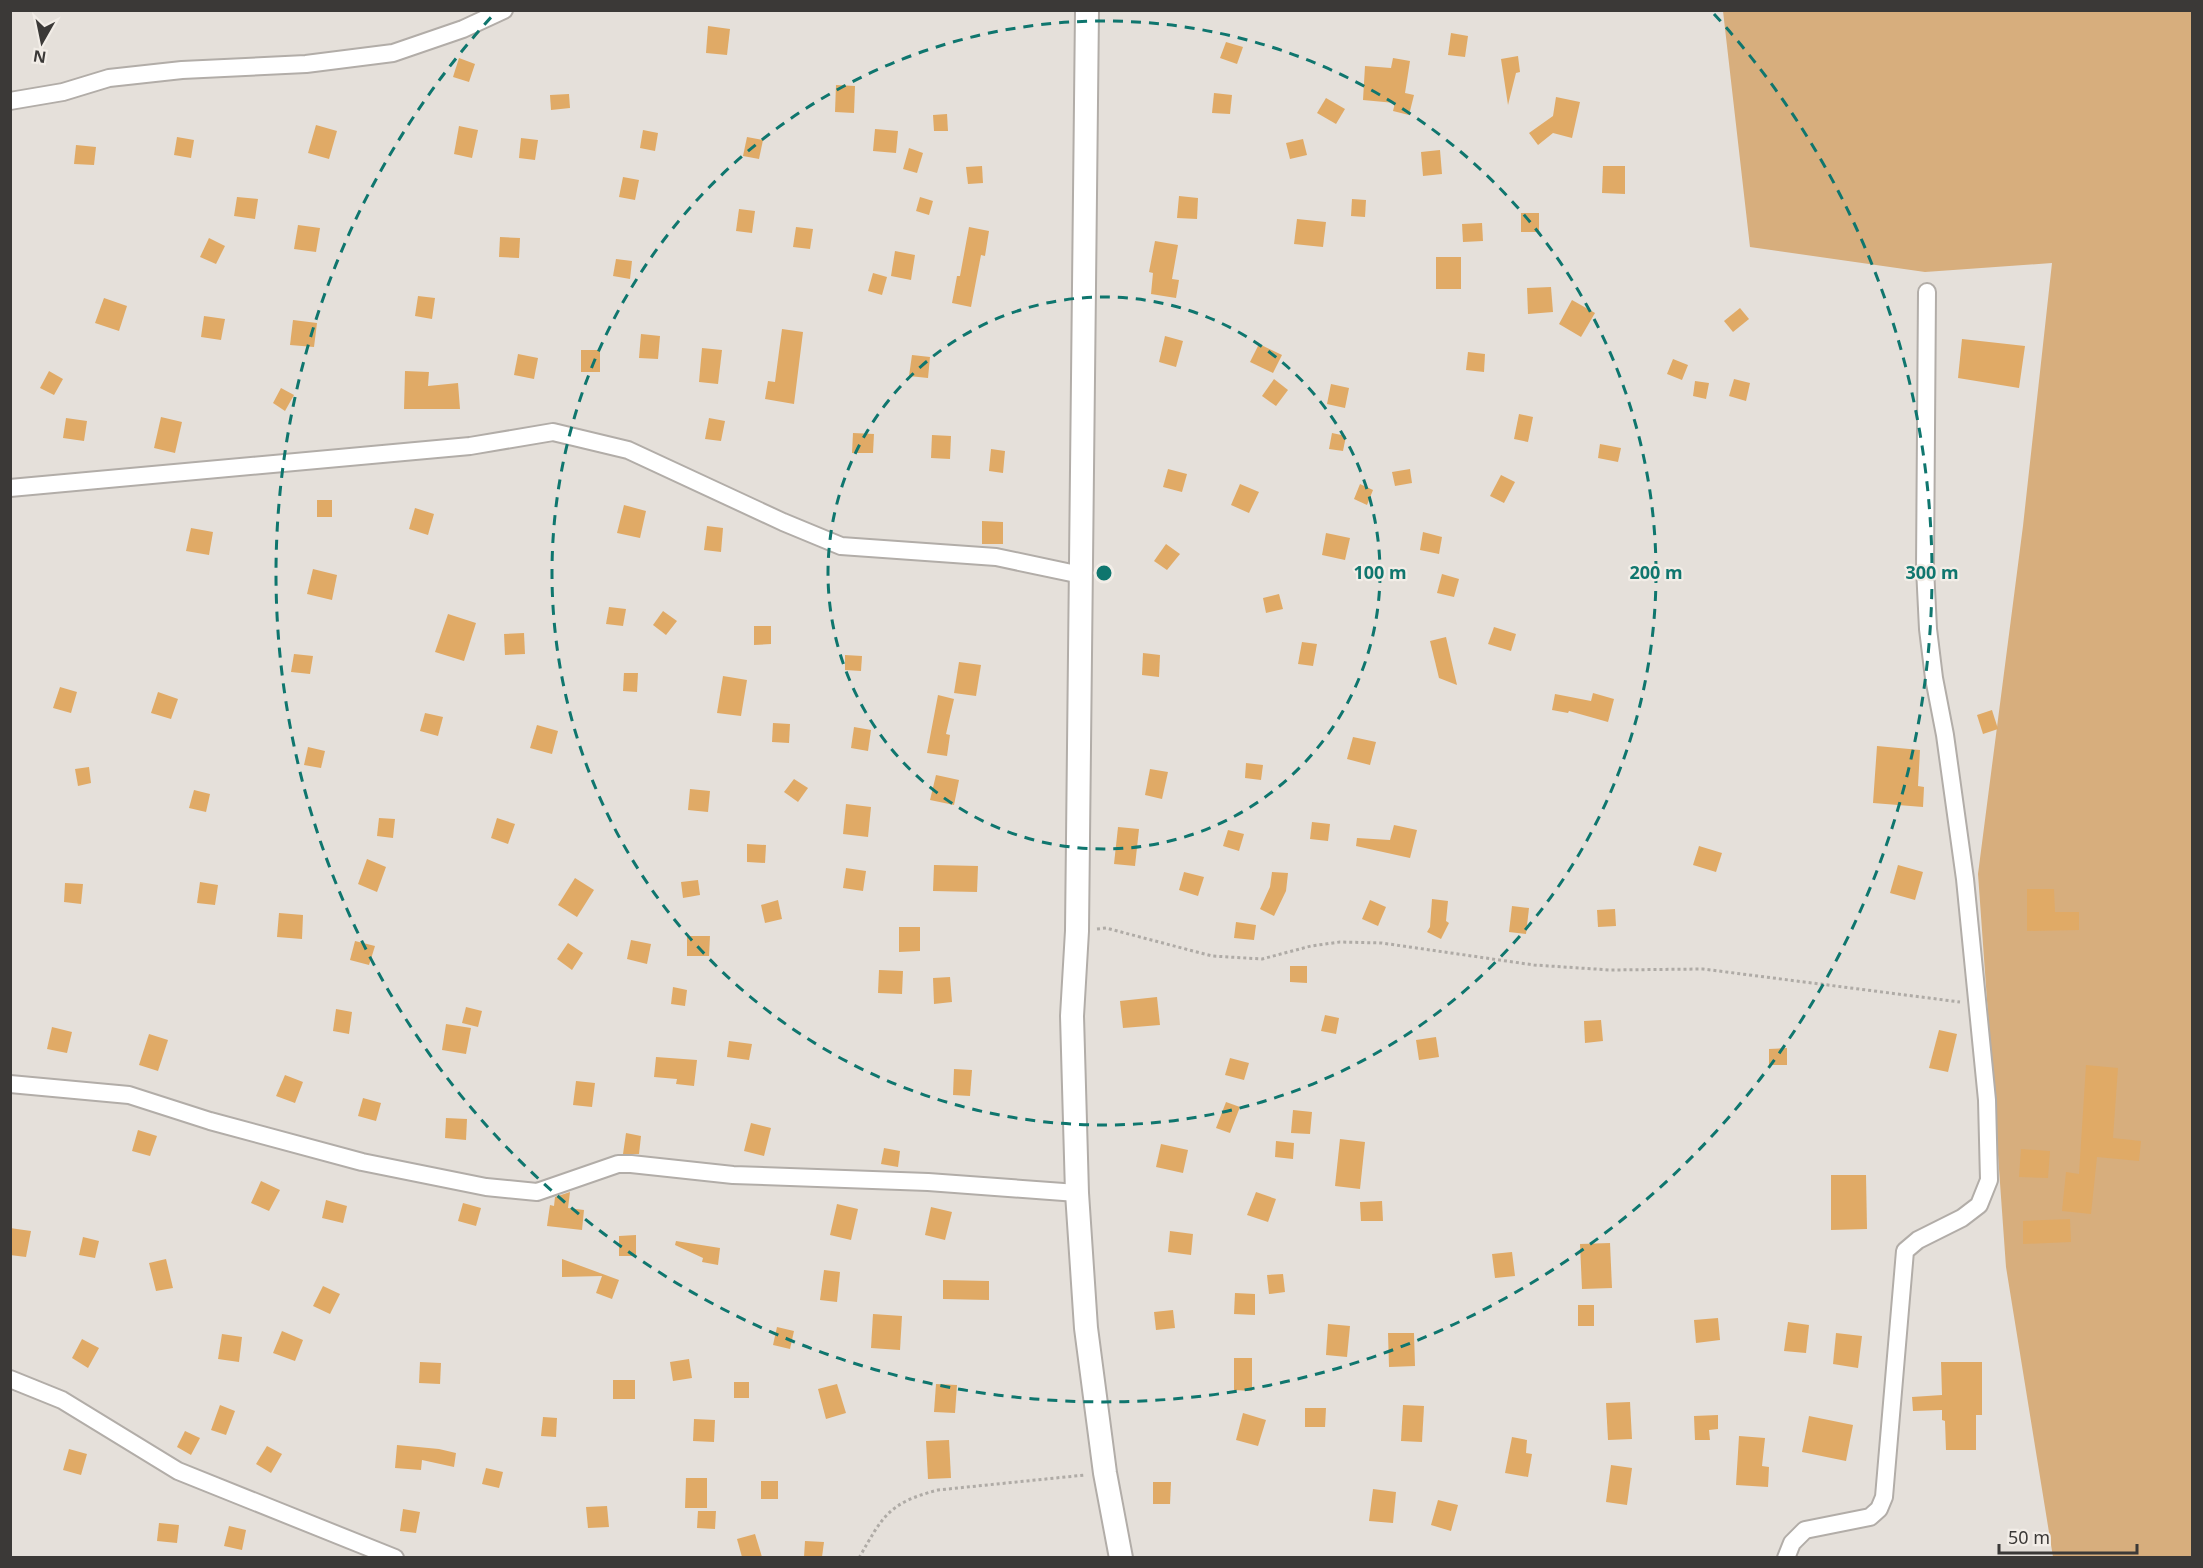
<svg xmlns="http://www.w3.org/2000/svg" width="2203" height="1568" viewBox="0 0 2203 1568" font-family="'Noto Sans',sans-serif">
<style>
.green{fill:#d7ae7d}
.building{fill:#e0aa66}
.lines{fill:none;stroke-linecap:round;stroke-linejoin:round}
.minor-casing{stroke:#b2ada8;stroke-width:20}
.secondary-casing{stroke:#b2ada8;stroke-width:26}
.path{stroke:#afaba6;stroke-width:3;stroke-dasharray:3 3;stroke-linecap:butt}
.minor{stroke:#fff;stroke-width:16}
.secondary{stroke:#fff;stroke-width:22}
.ring{fill:none;stroke:#0f766e;stroke-width:3;stroke-dasharray:10 8}
.centre{fill:#0f766e;stroke:#f2ede7;stroke-width:3}
.ring-label{font-size:18px;text-anchor:middle;font-weight:bold;fill:#0f766e;stroke:#f2ede7;stroke-width:4.5;stroke-linejoin:round;paint-order:stroke}
</style>
<rect width="100%" height="100%" fill="#e5e0da"/>
<polygon class="green" points="1723,11 2192,11 2192,1557 2053,1557 2006,1267 1978,874 2023,526 2052,263 1925,272 1750,247"/>
<g class="building">
<polygon points="708,26 730,29 727,55 706,53"/>
<polygon points="1451,33 1468,36 1465,57 1448,55"/>
<polygon points="1226,42 1243,47 1237,64 1220,58"/>
<polygon points="1518,56 1520,72 1516,73 1508,105 1501,59"/>
<polygon points="459,58 475,64 469,82 453,77"/>
<polygon points="1393,58 1410,61 1405,93 1414,95 1409,115 1393,111 1395,103 1363,100 1365,66 1391,68"/>
<polygon points="836,85 855,86 854,113 835,112"/>
<polygon points="1214,93 1232,95 1230,114 1212,113"/>
<polygon points="569,94 570,108 551,110 550,95"/>
<polygon points="1556,97 1580,102 1572,138 1553,133 1538,145 1529,133 1553,116"/>
<polygon points="1326,98 1345,109 1336,124 1317,113"/>
<polygon points="947,114 948,131 934,131 933,115"/>
<polygon points="316,125 337,131 329,159 308,153"/>
<polygon points="459,126 478,130 472,158 454,154"/>
<polygon points="875,129 898,131 896,153 873,151"/>
<polygon points="643,130 658,133 655,151 640,148"/>
<polygon points="177,137 194,140 191,158 174,155"/>
<polygon points="747,137 763,140 759,159 743,156"/>
<polygon points="521,138 538,140 535,160 519,158"/>
<polygon points="1303,139 1307,155 1290,159 1286,143"/>
<polygon points="76,145 96,147 94,165 74,164"/>
<polygon points="909,148 923,153 917,173 903,169"/>
<polygon points="1440,150 1442,174 1423,176 1421,152"/>
<polygon points="982,166 983,183 968,184 966,167"/>
<polygon points="1603,166 1625,166 1625,194 1602,193"/>
<polygon points="623,177 639,180 635,200 619,197"/>
<polygon points="1179,196 1198,198 1197,219 1177,218"/>
<polygon points="237,197 258,199 255,219 234,216"/>
<polygon points="920,197 933,201 929,215 916,211"/>
<polygon points="1352,199 1366,200 1365,217 1351,216"/>
<polygon points="739,209 755,211 752,233 736,231"/>
<rect x="1521" y="213" width="18" height="19"/>
<polygon points="1297,219 1326,222 1323,247 1294,244"/>
<polygon points="1482,223 1483,241 1463,242 1462,224"/>
<polygon points="298,225 320,228 316,252 294,249"/>
<polygon points="796,227 813,229 810,249 793,247"/>
<polygon points="969,227 989,231 985,256 981,255 971,307 952,303 957,276 960,276"/>
<polygon points="500,237 520,238 519,258 499,257"/>
<polygon points="209,238 225,246 216,264 200,257"/>
<polygon points="1155,241 1178,245 1172,279 1179,280 1176,298 1151,294 1153,273 1149,272"/>
<polygon points="895,251 915,255 911,280 891,276"/>
<rect x="1436" y="257" width="25" height="32"/>
<polygon points="616,259 632,261 630,279 613,276"/>
<polygon points="873,273 887,277 882,295 868,291"/>
<polygon points="1551,287 1553,312 1528,314 1527,288"/>
<polygon points="418,296 435,298 432,319 415,316"/>
<polygon points="104,298 127,306 119,331 95,323"/>
<polygon points="1572,300 1595,313 1581,337 1559,324"/>
<polygon points="1740,308 1749,319 1733,332 1724,321"/>
<polygon points="204,316 225,319 221,340 201,337"/>
<polygon points="293,320 317,323 314,347 290,345"/>
<polygon points="782,329 803,332 794,404 765,399 768,381 775,382"/>
<polygon points="641,334 660,336 658,359 639,358"/>
<polygon points="1165,336 1183,341 1176,367 1159,362"/>
<polygon points="1962,339 2025,346 2019,388 1958,378"/>
<polygon points="1259,344 1282,355 1273,373 1250,362"/>
<polygon points="702,348 722,350 718,384 699,382"/>
<rect x="581" y="350" width="19" height="22"/>
<polygon points="1468,352 1485,354 1484,372 1466,370"/>
<polygon points="518,354 538,358 534,379 514,375"/>
<polygon points="912,355 930,357 928,378 909,376"/>
<polygon points="1673,359 1688,365 1682,380 1667,374"/>
<polygon points="49,371 63,379 54,395 40,388"/>
<polygon points="405,371 429,372 428,386 458,383 460,409 404,409"/>
<polygon points="1274,379 1288,390 1276,406 1262,396"/>
<polygon points="1734,379 1750,383 1746,401 1729,396"/>
<polygon points="1695,381 1709,383 1706,399 1693,396"/>
<polygon points="1331,384 1349,388 1345,408 1327,404"/>
<polygon points="281,388 294,395 285,411 273,403"/>
<polygon points="1519,414 1533,417 1528,442 1514,439"/>
<polygon points="161,417 182,422 175,453 154,448"/>
<polygon points="66,418 87,421 84,441 63,438"/>
<polygon points="709,418 725,421 721,441 705,439"/>
<polygon points="853,433 874,434 873,453 852,453"/>
<polygon points="1332,433 1346,436 1343,451 1329,449"/>
<polygon points="932,435 951,436 950,459 931,458"/>
<polygon points="1600,444 1621,448 1618,462 1598,458"/>
<polygon points="991,449 1005,451 1003,473 989,471"/>
<polygon points="1168,469 1187,474 1182,492 1163,487"/>
<polygon points="1410,469 1412,483 1395,486 1392,472"/>
<polygon points="1501,475 1515,482 1504,503 1490,496"/>
<polygon points="1240,484 1259,492 1249,513 1231,505"/>
<polygon points="1360,484 1373,490 1367,505 1354,499"/>
<rect x="317" y="500" width="15" height="17"/>
<polygon points="624,505 646,511 640,538 617,533"/>
<polygon points="415,508 434,514 428,535 409,529"/>
<polygon points="982,521 1003,522 1003,544 982,544"/>
<polygon points="707,526 723,528 721,552 704,550"/>
<polygon points="191,528 213,532 209,555 186,551"/>
<polygon points="1423,532 1442,537 1439,554 1420,550"/>
<polygon points="1326,533 1350,538 1345,560 1322,555"/>
<polygon points="1166,544 1180,554 1167,570 1154,561"/>
<polygon points="313,569 337,575 332,600 307,594"/>
<polygon points="1442,574 1459,579 1454,597 1437,593"/>
<polygon points="1279,594 1283,609 1266,613 1263,598"/>
<polygon points="609,607 626,609 623,626 606,624"/>
<polygon points="663,611 677,621 666,635 653,625"/>
<polygon points="448,614 476,623 464,661 435,652"/>
<polygon points="754,626 771,626 771,644 754,645"/>
<polygon points="1494,627 1516,634 1511,651 1488,644"/>
<polygon points="524,633 525,654 505,655 504,634"/>
<polygon points="1446,637 1457,685 1439,678 1430,641"/>
<polygon points="1302,642 1317,644 1313,666 1298,664"/>
<polygon points="1143,653 1160,655 1159,677 1142,675"/>
<polygon points="294,654 313,656 310,674 291,672"/>
<polygon points="845,655 862,656 861,671 845,670"/>
<polygon points="959,662 981,665 976,696 954,693"/>
<polygon points="624,673 638,673 637,692 623,691"/>
<polygon points="723,676 747,680 741,716 717,713"/>
<polygon points="60,687 77,692 71,713 53,708"/>
<polygon points="158,692 178,699 171,719 151,713"/>
<polygon points="1593,693 1614,699 1608,722 1569,711 1568,713 1552,710 1555,694 1591,701"/>
<polygon points="938,695 954,699 946,734 950,735 947,756 927,753"/>
<polygon points="1992,710 1998,729 1983,734 1977,715"/>
<polygon points="425,713 443,717 438,736 420,731"/>
<polygon points="773,723 790,724 789,743 772,742"/>
<polygon points="537,725 558,731 552,754 530,748"/>
<polygon points="854,727 871,730 868,751 851,748"/>
<polygon points="1353,737 1376,742 1370,765 1347,759"/>
<polygon points="1877,746 1920,750 1918,786 1924,787 1923,807 1873,803"/>
<polygon points="308,747 325,751 321,768 304,765"/>
<polygon points="1246,763 1263,765 1261,780 1245,778"/>
<polygon points="89,767 91,783 78,786 75,769"/>
<polygon points="1150,769 1168,772 1162,799 1145,795"/>
<polygon points="936,775 959,780 954,805 930,800"/>
<polygon points="794,779 808,788 798,802 784,792"/>
<polygon points="690,789 710,791 708,812 688,810"/>
<polygon points="194,790 210,794 206,812 189,808"/>
<polygon points="846,804 871,807 868,837 843,834"/>
<polygon points="379,818 395,819 393,838 377,836"/>
<polygon points="497,818 515,824 508,844 491,838"/>
<polygon points="1312,822 1330,824 1328,841 1310,839"/>
<polygon points="1394,825 1417,830 1410,858 1356,846 1357,838 1390,840"/>
<polygon points="1118,827 1139,829 1135,866 1114,864"/>
<polygon points="1228,830 1244,834 1239,851 1223,846"/>
<polygon points="747,844 766,845 765,863 747,862"/>
<polygon points="1699,846 1722,853 1716,872 1693,865"/>
<polygon points="367,859 386,867 377,892 358,884"/>
<polygon points="934,865 978,866 977,892 933,891"/>
<polygon points="1898,865 1923,872 1915,900 1890,893"/>
<polygon points="846,868 866,871 863,891 843,888"/>
<polygon points="1184,872 1204,877 1198,896 1179,890"/>
<polygon points="1272,872 1288,873 1286,891 1274,916 1260,909 1270,887"/>
<polygon points="575,878 594,890 577,917 558,905"/>
<polygon points="698,880 700,895 683,898 681,882"/>
<polygon points="200,882 218,885 215,905 197,903"/>
<polygon points="65,883 83,884 81,904 64,902"/>
<polygon points="2027,889 2054,889 2055,912 2079,912 2079,930 2027,931"/>
<polygon points="1432,899 1448,901 1446,921 1449,923 1441,939 1427,932 1430,927"/>
<polygon points="778,900 782,919 765,923 761,905"/>
<polygon points="1370,900 1386,907 1378,926 1362,919"/>
<polygon points="1512,906 1529,908 1526,934 1509,932"/>
<polygon points="1615,909 1616,926 1598,927 1597,910"/>
<polygon points="279,913 303,915 302,939 277,937"/>
<polygon points="1236,922 1256,925 1254,940 1234,938"/>
<polygon points="899,927 920,927 920,951 899,952"/>
<polygon points="687,936 710,936 709,956 687,956"/>
<polygon points="631,940 651,944 647,964 627,959"/>
<polygon points="355,941 375,946 369,965 350,960"/>
<polygon points="568,943 583,953 572,970 557,959"/>
<polygon points="1290,966 1307,966 1307,983 1290,982"/>
<polygon points="879,970 903,971 902,994 878,993"/>
<polygon points="950,977 952,1002 934,1004 933,978"/>
<polygon points="673,987 687,990 685,1006 671,1004"/>
<polygon points="1157,997 1160,1025 1123,1028 1120,1001"/>
<polygon points="466,1007 482,1011 478,1027 462,1023"/>
<polygon points="336,1009 352,1012 349,1034 333,1031"/>
<polygon points="1325,1015 1339,1018 1336,1034 1321,1031"/>
<polygon points="1601,1020 1603,1041 1585,1043 1584,1021"/>
<polygon points="446,1024 471,1028 466,1054 442,1050"/>
<polygon points="52,1027 72,1032 67,1053 47,1049"/>
<polygon points="1939,1030 1957,1034 1948,1072 1929,1068"/>
<polygon points="149,1034 168,1040 158,1071 139,1065"/>
<polygon points="1436,1037 1439,1057 1419,1060 1416,1040"/>
<polygon points="729,1041 752,1044 749,1060 727,1057"/>
<polygon points="1787,1048 1787,1065 1769,1065 1769,1049"/>
<polygon points="656,1057 697,1060 694,1086 676,1084 677,1079 654,1077"/>
<polygon points="1230,1058 1249,1063 1244,1080 1225,1075"/>
<polygon points="2086,1065 2118,1068 2113,1138 2141,1141 2139,1161 2097,1157 2091,1214 2062,1211 2066,1172 2079,1174"/>
<polygon points="954,1069 972,1070 970,1096 953,1095"/>
<polygon points="285,1075 303,1082 295,1103 276,1096"/>
<polygon points="576,1081 595,1083 592,1107 573,1105"/>
<polygon points="363,1098 381,1103 376,1121 358,1116"/>
<polygon points="1226,1102 1240,1107 1230,1133 1216,1128"/>
<polygon points="1293,1110 1312,1112 1310,1134 1291,1133"/>
<polygon points="446,1118 467,1119 466,1140 445,1138"/>
<polygon points="751,1123 771,1128 764,1156 744,1151"/>
<polygon points="138,1130 157,1136 150,1156 132,1151"/>
<polygon points="626,1133 641,1136 639,1154 623,1154"/>
<polygon points="1340,1139 1365,1142 1360,1189 1335,1186"/>
<polygon points="1276,1141 1294,1143 1293,1159 1275,1157"/>
<polygon points="1161,1144 1188,1150 1183,1173 1156,1167"/>
<polygon points="884,1148 900,1151 898,1167 881,1164"/>
<polygon points="2021,1149 2050,1151 2048,1178 2019,1177"/>
<polygon points="1831,1175 1866,1175 1867,1229 1831,1230"/>
<polygon points="261,1181 280,1190 269,1211 251,1203"/>
<polygon points="570,1192 568,1208 584,1210 582,1230 547,1226 550,1205 554,1206 555,1197"/>
<polygon points="1256,1192 1276,1199 1268,1222 1247,1215"/>
<polygon points="326,1200 347,1206 343,1223 322,1218"/>
<polygon points="1382,1201 1383,1221 1361,1221 1360,1202"/>
<polygon points="463,1203 481,1208 476,1226 458,1221"/>
<polygon points="837,1204 858,1209 851,1240 830,1235"/>
<polygon points="931,1207 952,1212 945,1240 925,1235"/>
<polygon points="2070,1219 2071,1242 2023,1244 2023,1221"/>
<polygon points="10,1228 31,1231 26,1257 10,1255"/>
<polygon points="1170,1231 1193,1234 1191,1255 1168,1252"/>
<polygon points="636,1235 636,1256 619,1256 619,1236"/>
<polygon points="83,1237 99,1241 95,1258 79,1255"/>
<polygon points="676,1241 720,1248 718,1265 702,1262 703,1258 675,1245"/>
<polygon points="1610,1243 1612,1288 1582,1289 1580,1244"/>
<polygon points="1512,1252 1515,1276 1495,1278 1492,1254"/>
<polygon points="166,1259 173,1288 156,1291 149,1263"/>
<polygon points="562,1259 619,1280 612,1299 596,1293 602,1276 562,1277"/>
<polygon points="824,1270 840,1272 837,1302 820,1300"/>
<polygon points="1283,1274 1285,1292 1269,1294 1267,1275"/>
<polygon points="943,1280 989,1281 989,1300 943,1299"/>
<polygon points="323,1286 340,1294 330,1314 313,1306"/>
<polygon points="1235,1293 1255,1294 1255,1315 1234,1314"/>
<rect x="1578" y="1305" width="16" height="21"/>
<polygon points="1173,1310 1175,1328 1156,1330 1154,1312"/>
<polygon points="873,1314 902,1316 900,1350 871,1348"/>
<polygon points="1718,1318 1720,1340 1696,1343 1694,1320"/>
<polygon points="1788,1322 1809,1325 1806,1353 1784,1351"/>
<polygon points="1328,1324 1350,1326 1347,1357 1326,1355"/>
<polygon points="777,1327 794,1331 790,1349 773,1345"/>
<polygon points="282,1331 303,1340 295,1361 273,1353"/>
<polygon points="1388,1333 1414,1333 1415,1366 1389,1367"/>
<polygon points="1836,1333 1862,1336 1858,1368 1833,1364"/>
<polygon points="222,1334 242,1337 239,1362 218,1359"/>
<polygon points="82,1339 99,1348 88,1368 72,1358"/>
<polygon points="1234,1358 1252,1358 1252,1391 1234,1390"/>
<polygon points="689,1359 692,1378 673,1381 670,1362"/>
<polygon points="420,1362 441,1363 440,1384 419,1383"/>
<polygon points="1941,1362 1982,1362 1982,1415 1976,1415 1976,1450 1946,1450 1945,1421 1942,1420 1942,1410 1913,1411 1912,1397 1942,1395"/>
<rect x="613" y="1380" width="22" height="19"/>
<rect x="734" y="1382" width="15" height="16"/>
<polygon points="837,1384 846,1413 826,1419 818,1389"/>
<polygon points="936,1384 957,1385 955,1413 934,1412"/>
<polygon points="1630,1402 1632,1439 1608,1440 1606,1403"/>
<polygon points="220,1405 235,1411 226,1435 211,1430"/>
<polygon points="1403,1405 1424,1406 1422,1442 1401,1441"/>
<polygon points="1305,1408 1326,1408 1325,1427 1305,1427"/>
<polygon points="1243,1413 1266,1420 1258,1446 1236,1440"/>
<polygon points="1718,1415 1718,1429 1709,1430 1710,1440 1695,1440 1694,1416"/>
<polygon points="1809,1416 1853,1425 1846,1461 1802,1452"/>
<polygon points="543,1417 557,1418 556,1437 541,1436"/>
<polygon points="694,1419 715,1420 714,1442 693,1441"/>
<polygon points="185,1431 200,1438 191,1455 177,1447"/>
<polygon points="1739,1436 1765,1438 1762,1466 1769,1467 1768,1487 1736,1485"/>
<polygon points="1512,1437 1527,1440 1526,1453 1532,1454 1528,1477 1505,1473"/>
<polygon points="949,1440 951,1478 928,1479 926,1441"/>
<polygon points="397,1445 439,1449 456,1453 454,1467 422,1460 421,1470 395,1468"/>
<polygon points="267,1446 282,1454 271,1473 256,1464"/>
<polygon points="69,1449 87,1454 81,1475 63,1470"/>
<polygon points="1611,1465 1632,1468 1627,1505 1606,1502"/>
<polygon points="486,1468 503,1472 499,1488 482,1484"/>
<polygon points="686,1478 707,1478 707,1508 685,1508"/>
<rect x="761" y="1481" width="17" height="18"/>
<polygon points="1153,1482 1171,1482 1170,1504 1153,1504"/>
<polygon points="1373,1489 1396,1492 1393,1523 1369,1521"/>
<polygon points="1438,1500 1458,1505 1451,1531 1431,1525"/>
<polygon points="607,1506 609,1527 588,1528 586,1507"/>
<polygon points="403,1509 420,1512 416,1533 400,1531"/>
<polygon points="698,1511 716,1511 715,1529 697,1528"/>
<polygon points="159,1523 179,1525 177,1543 157,1541"/>
<polygon points="229,1526 246,1530 242,1550 224,1546"/>
<polygon points="755,1534 762,1557 742,1557 737,1539"/>
<polygon points="805,1541 824,1542 822,1557 804,1557"/>
</g>
<g class="lines">
<g class="minor-casing">
<g id="minor">
<polyline points="10,101 63,92 109,78 182,70 306,64 393,53 463,29 504,10"/>
<polyline points="10,488 470,446 553,432 628,450 783,522 841,546 996,557 1081,575"/>
<polyline points="10,1084 129,1095 210,1121 362,1162 486,1187 537,1192 618,1164 631,1164 733,1175 928,1182 1077,1193"/>
<polyline points="10,1379 62,1400 178,1471 395,1558"/>
<polyline points="1786,1558 1792,1543 1805,1530 1870,1517 1879,1509 1884,1497 1905,1251 1918,1240 1962,1218 1979,1205 1989,1180 1987,1100 1965,879 1945,735 1934,678 1928,629 1925,568 1927,292"/>
</g>
</g>
<g class="secondary-casing">
<polyline id="secondary" points="1087,10 1077,931 1072,1016 1077,1193 1086,1328 1105,1473 1121,1558"/>
</g>
<g class="path">
<polyline points="1097,929 1106,928 1212,956 1262,959 1311,946 1340,942 1382,943 1534,965 1610,970 1703,969 1960,1002"/>
<path d="M859,1558C883,1516 888,1503 938,1490L1085,1475"/>
</g>
<use href="#minor" class="minor"/>
<use href="#secondary" class="secondary"/>
</g>
<g class="ring">
<circle cx="1104" cy="573" r="276"/>
<circle cx="1104" cy="573" r="552"/>
<path d="M1714 14A828 828 0 1 1 494 14"/>
</g>
<circle cx="1104" cy="573" r="9" class="centre"/>
<g class="ring-label">
<text x="1380" y="579">100 m</text>
<text x="1656" y="579">200 m</text>
<text x="1932" y="579">300 m</text>
</g>
<rect width="2203" height="1568" fill="none" stroke="#3b3937" stroke-width="24"/>
<g transform="translate(42 42) rotate(189)" stroke="#f2ede7" stroke-width="4.5" paint-order="stroke">
<path d="M0-4.5L10 22L0 15L-10 22Z" fill="#3b3937"/>
<text y="-9" font-size="16" font-weight="bold" text-anchor="middle" fill="#3b3937">N</text>
</g>
<path d="M1999 1544v9h138v-9" fill="none" stroke="#3b3937" stroke-width="3"/>
<text x="2008" y="1544" font-size="18" fill="#3b3937" stroke="#f2ede7" stroke-width="4.5" paint-order="stroke">50 m</text>
</svg>
